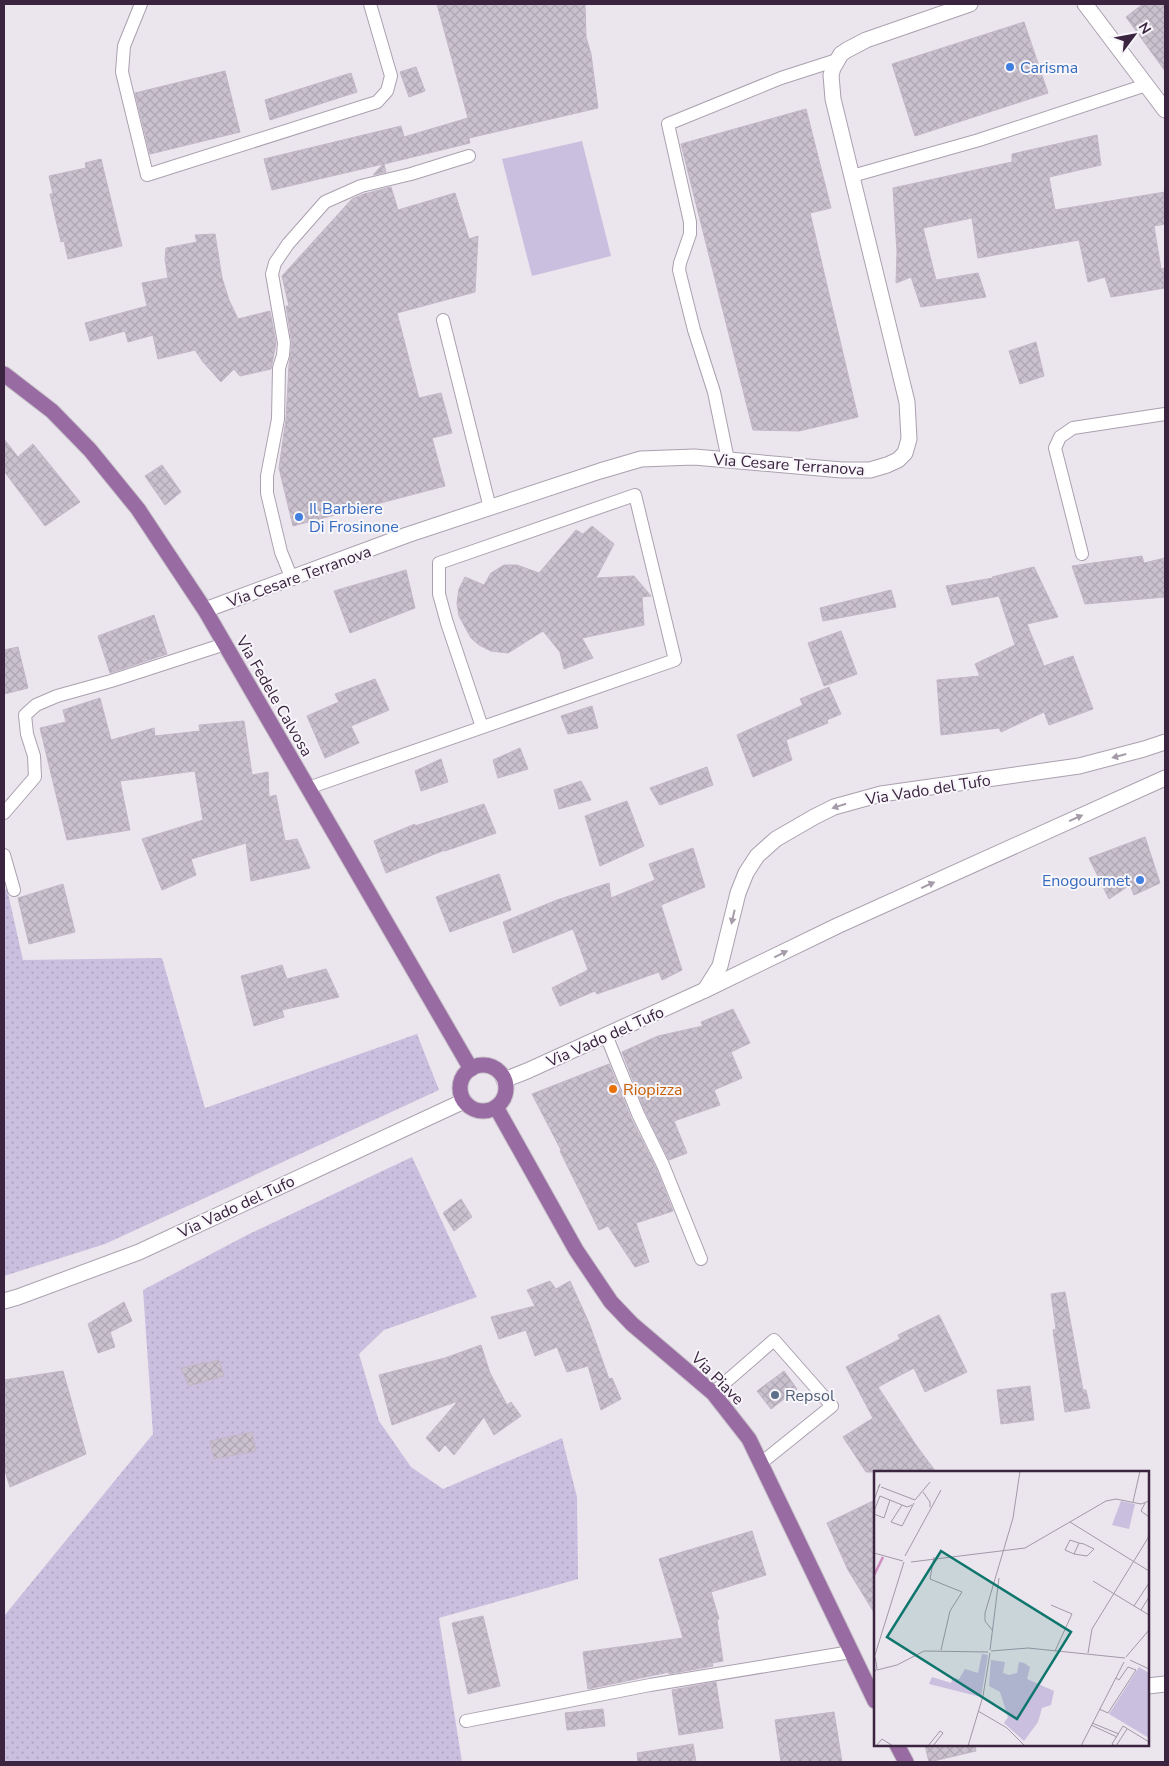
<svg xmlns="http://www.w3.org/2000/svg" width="1169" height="1766" viewBox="0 0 1169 1766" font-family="'Nunito Sans',sans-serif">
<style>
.green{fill:url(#green-dots)}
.pitch{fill:#cabfde}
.building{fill:url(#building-cross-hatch);stroke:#c2b7c7}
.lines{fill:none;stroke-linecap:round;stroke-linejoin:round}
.lane-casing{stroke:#aba0af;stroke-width:14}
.street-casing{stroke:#aba0af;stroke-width:17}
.primary-casing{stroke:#c8c2c9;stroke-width:17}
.lane{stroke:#fff;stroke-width:12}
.street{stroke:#fff;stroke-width:15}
.primary{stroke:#986ba2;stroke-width:15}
.oneway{fill:#a69ca9}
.shop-dot{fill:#3f7fe0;stroke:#f8f6fa;stroke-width:2}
.food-dot{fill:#e8710a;stroke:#f8f6fa;stroke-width:2}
.service-dot{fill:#5c6f8a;stroke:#f8f6fa;stroke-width:2}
.labels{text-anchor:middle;stroke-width:4;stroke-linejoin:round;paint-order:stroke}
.shop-label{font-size:16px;fill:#366cbe;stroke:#f8f6fa;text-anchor:start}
.street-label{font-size:16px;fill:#3a243f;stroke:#f8f6fa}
.food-label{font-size:16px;fill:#c56008;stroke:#f8f6fa;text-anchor:start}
.service-label{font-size:16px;fill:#4e5e75;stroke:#f8f6fa;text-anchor:start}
.inset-river{fill:none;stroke:#d08fc1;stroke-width:2.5}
.inset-road{fill:none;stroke:#a498a8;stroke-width:1}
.view{fill:#0f766e;fill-opacity:0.15;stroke:#0f766e;stroke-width:2.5}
.inset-edge{fill:none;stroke:#3a243f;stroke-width:2.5}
</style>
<defs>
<pattern id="green-dots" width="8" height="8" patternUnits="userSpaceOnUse" patternTransform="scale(1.25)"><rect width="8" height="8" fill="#cabfde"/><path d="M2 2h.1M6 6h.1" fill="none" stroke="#aea4c0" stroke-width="1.8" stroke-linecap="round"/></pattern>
<pattern id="building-cross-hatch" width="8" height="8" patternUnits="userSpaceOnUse" patternTransform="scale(1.25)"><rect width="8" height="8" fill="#cac1ce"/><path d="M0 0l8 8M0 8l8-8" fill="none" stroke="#aea6b2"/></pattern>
</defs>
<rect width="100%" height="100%" fill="#ebe5ee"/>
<g class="green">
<polygon points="7,889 23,960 162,958 205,1108 417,1034 439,1090 105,1244 4,1276 4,890"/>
<polygon points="412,1157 477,1297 384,1330 359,1354 379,1421 411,1467 443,1489 562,1438 577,1497 578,1579 439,1618 462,1762 4,1762 4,1616 153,1434 143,1290 247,1235"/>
</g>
<polygon class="pitch" points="582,141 611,256 532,276 502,159"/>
<g class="building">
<polygon points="437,4 585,4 586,37 591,54 598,108 469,138 470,143 384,164 386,172 373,175 383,164 272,190 264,159 401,126 404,137 468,118"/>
<polygon points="1143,4 1165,4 1165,71 1126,17"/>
<polygon points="1024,22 1048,93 915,136 892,64"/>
<polygon points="416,67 425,91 409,97 400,72"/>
<polygon points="225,71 240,132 150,154 135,93"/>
<polygon points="351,73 357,92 270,120 265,100"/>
<polygon points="806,109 831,208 810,213 858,417 799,431 753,430 681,144"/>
<polygon points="1097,135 1101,165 1049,177 1055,210 1165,192 1165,224 1154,226 1161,269 1165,268 1165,288 1111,297 1105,277 1088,282 1079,240 978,258 972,218 923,228 936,280 978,273 986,297 921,307 911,277 896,283 897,252 893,188 1012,162 1012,154"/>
<polygon points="101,159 122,246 68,259 64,241 61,242 50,194 53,194 49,176 86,168 85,163"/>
<polygon points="391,187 398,210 455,193 469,239 478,236 475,292 397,313 419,398 441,393 452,433 432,438 445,486 293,526 279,468 286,419 289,365 292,344 286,306 289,306 282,276 352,199 364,194"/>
<polygon points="215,234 222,278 229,300 238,319 270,311 276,343 271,369 240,376 234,369 221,382 203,362 195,350 158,359 153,335 128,342 125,331 90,341 85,323 147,306 142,283 168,278 165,259 166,248 197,242 195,235"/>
<polygon points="1036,342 1044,376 1020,384 1009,351"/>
<polygon points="4,439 18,457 33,444 80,502 45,526 4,471"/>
<polygon points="162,465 181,492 165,505 145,476"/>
<polygon points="592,526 614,544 596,578 634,576 651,596 642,597 644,625 582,638 593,658 564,669 560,652 543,631 508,653 491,651 479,645 471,638 459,616 457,603 459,589 465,577 484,585 491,573 504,565 517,565 539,573 576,530 583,534"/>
<polygon points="1142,556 1144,563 1165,558 1165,597 1085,604 1072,566"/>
<polygon points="1034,567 1058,617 1027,624 1044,666 1073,656 1093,709 1049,725 1044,712 1001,732 999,728 941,735 937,680 980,676 975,664 1015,645 999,596 952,605 946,586 993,578 992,577"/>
<polygon points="406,570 415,608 350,633 334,591"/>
<polygon points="891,590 896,607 823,621 820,608"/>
<polygon points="154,615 167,654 110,673 98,636"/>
<polygon points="841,631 857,674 824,686 808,643"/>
<polygon points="18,647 28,688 4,694 4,650"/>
<polygon points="375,679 389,710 351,726 359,743 325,758 307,716 339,702 335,694"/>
<polygon points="829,687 841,714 827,720 828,723 786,740 792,760 753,777 737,735 803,705 800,699"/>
<polygon points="100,698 111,740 154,728 155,736 200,731 199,725 244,721 252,775 268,772 269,797 276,795 285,841 297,839 310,868 251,881 246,843 191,859 196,875 162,890 142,839 203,820 195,771 120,781 130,830 67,840 40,728 66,722 63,710"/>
<polygon points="592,706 598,728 568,734 561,716"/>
<polygon points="520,748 528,769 498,778 493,760"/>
<polygon points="441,759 448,782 421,791 415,771"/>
<polygon points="707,767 713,785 660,805 650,788"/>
<polygon points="581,781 591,800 559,809 554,790"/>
<polygon points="627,801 644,846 600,866 585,816"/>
<polygon points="484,804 496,833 445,851 445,850 386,873 374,841 415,824 415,826"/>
<polygon points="1145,837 1160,883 1134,895 1130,885 1109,899 1089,858"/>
<polygon points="693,848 705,887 661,905 682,970 662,980 659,972 597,994 595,991 560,1006 552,988 588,970 573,929 513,953 503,922 557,900 609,883 611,898 655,880 649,864"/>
<polygon points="499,874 511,910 450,932 436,897"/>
<polygon points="63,884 75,932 29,944 18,898"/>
<polygon points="282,965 287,979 326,969 339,997 282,1010 284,1017 254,1026 241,976"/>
<polygon points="733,1009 750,1043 731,1052 742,1078 714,1090 720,1105 674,1121 687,1153 669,1160 645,1111 622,1052 658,1036 703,1026 701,1022"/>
<polygon points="609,1064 631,1118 656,1168 673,1211 636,1223 649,1262 635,1267 608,1226 599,1230 560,1151 561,1150 532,1094"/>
<polygon points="461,1199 472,1217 454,1231 443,1213"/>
<polygon points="550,1281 556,1289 570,1281 589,1323 609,1379 612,1378 621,1399 601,1410 588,1366 567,1372 557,1347 535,1356 526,1330 499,1339 491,1317 535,1306 527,1290"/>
<polygon points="1065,1292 1083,1390 1086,1390 1090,1408 1065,1412 1053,1330 1056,1329 1051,1294"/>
<polygon points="124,1302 132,1321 110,1332 115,1347 98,1353 88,1324"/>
<polygon points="939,1315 967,1372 925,1392 914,1368 878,1387 916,1445 936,1472 866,1472 843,1437 873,1418 846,1367 900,1339 898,1335"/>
<polygon points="481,1345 490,1373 507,1405 511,1402 521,1416 494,1435 484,1417 454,1455 445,1445 439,1452 426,1438 458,1401 392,1425 379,1375 445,1358"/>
<polygon points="219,1360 224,1376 189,1386 181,1368"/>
<polygon points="63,1371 86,1454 10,1487 4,1468 4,1380"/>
<polygon points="784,1371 797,1389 771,1409 757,1391"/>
<polygon points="1030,1386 1034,1420 1001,1424 997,1390"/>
<polygon points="252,1432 256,1451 214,1459 210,1441"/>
<polygon points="875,1500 875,1614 848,1570 827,1523"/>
<polygon points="752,1531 766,1575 711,1592 719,1619 717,1620 723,1661 712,1663 713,1666 669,1674 669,1672 588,1689 583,1652 683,1638 659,1559"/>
<polygon points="483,1616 500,1686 468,1694 452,1623"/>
<polygon points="716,1682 723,1728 679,1735 672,1690"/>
<polygon points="603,1709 605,1726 567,1730 565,1713"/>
<polygon points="834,1712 842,1762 781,1762 775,1720"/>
<polygon points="693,1744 696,1762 638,1762 637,1753"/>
<polygon points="925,1745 975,1745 976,1751 929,1762"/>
</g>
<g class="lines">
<g class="lane-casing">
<g id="lane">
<polyline points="141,4 124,46 122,72 147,175 377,102 387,91 391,76 370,4"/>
<polyline points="852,176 979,140 1146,85"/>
<polyline points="443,320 490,508"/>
<polyline points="728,460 714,392 694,330 679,270 680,263 690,234 690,222 668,124 781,78 837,60"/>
<polyline points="1082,554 1055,448 1060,437 1073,428 1165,414"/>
<polyline points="292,579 281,552 267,493 267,476 278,419 279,368 283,355 284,343 272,274 275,263 288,244 325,202 361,186 411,174 469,156"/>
<polyline points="308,788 675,660 635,495 439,563 439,594 447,623 482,727"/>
<polyline points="4,813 35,777 34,756 27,734 25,715 36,705 57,696 111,681 225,644"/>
<polyline points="4,855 14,890"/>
<polyline points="606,1035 638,1114 663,1165 701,1259"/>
<polyline points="713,1393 774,1340 832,1406 761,1463"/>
<polyline points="466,1721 650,1685 851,1652"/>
</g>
</g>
<g class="street-casing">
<g id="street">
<polyline points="1085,4 1165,110"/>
<polyline points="205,610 407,535 600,471 641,459 694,457 842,470 870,470 887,465 898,460 905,453 909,439 907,402 833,99 831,75 833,68 841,54 847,50 866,40 970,4"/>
<polyline points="705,990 720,966 738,893 746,873 757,856 776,839 814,817 834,807 881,794 1079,766 1144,749 1165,742"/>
<polyline points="504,1080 527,1071 705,990 837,926 1165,778"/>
<polyline points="4,1301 18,1297 139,1252 464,1101"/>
<polyline points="1148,1686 1165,1684"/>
</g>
</g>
<g class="primary-casing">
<g id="primary">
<polyline points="4,374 52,411 90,450 138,509 205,610 471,1069"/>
<circle cx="483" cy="1088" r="23"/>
<polyline points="496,1107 576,1250 611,1302 632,1324 713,1393 749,1439 875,1701"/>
<polyline points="897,1745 906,1762"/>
</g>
</g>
<use href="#lane" class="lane"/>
<use href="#street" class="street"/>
<use href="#primary" class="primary"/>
</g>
<defs><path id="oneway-solid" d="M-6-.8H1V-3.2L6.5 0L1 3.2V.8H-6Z" transform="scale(1.25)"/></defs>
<g class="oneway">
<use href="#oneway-solid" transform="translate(1119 756) rotate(165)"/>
<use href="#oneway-solid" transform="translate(839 806) rotate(162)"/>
<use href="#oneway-solid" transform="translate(1076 818) rotate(-24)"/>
<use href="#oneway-solid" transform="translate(928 885) rotate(-24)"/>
<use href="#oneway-solid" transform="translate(733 917) rotate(103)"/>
<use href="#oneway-solid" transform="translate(781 954) rotate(-26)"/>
</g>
<g class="shop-dot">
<circle cx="1010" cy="67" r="5"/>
<circle cx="299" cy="517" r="5"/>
<circle cx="1140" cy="880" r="5"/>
</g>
<circle class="food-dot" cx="613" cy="1089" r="5"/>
<circle class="service-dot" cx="775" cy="1395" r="5"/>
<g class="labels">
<g class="shop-label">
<text x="1020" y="73">Carisma</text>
<text x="309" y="514">Il Barbiere<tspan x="309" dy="18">Di Frosinone</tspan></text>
<text x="1130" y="886" text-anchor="end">Enogourmet</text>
</g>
<g class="street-label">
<text transform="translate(789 464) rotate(4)" y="6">Via Cesare Terranova</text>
<text transform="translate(299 576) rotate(-20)" y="6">Via Cesare Terranova</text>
<text transform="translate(275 696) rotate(60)" y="6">Via Fedele Calvosa</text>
<text transform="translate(928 789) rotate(-9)" y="6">Via Vado del Tufo</text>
<text transform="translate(605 1036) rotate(-24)" y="6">Via Vado del Tufo</text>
<text transform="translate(236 1206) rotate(-25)" y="6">Via Vado del Tufo</text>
<text transform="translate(718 1378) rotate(45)" y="6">Via Piave</text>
</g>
<g class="food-label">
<text x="623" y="1095">Riopizza</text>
</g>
<g class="service-label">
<text x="785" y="1401">Repsol</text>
</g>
</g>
<g transform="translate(874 1471)">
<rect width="275" height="275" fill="#ebe5ee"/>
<path d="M108,183L114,184L107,226L55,213L58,206L77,212L79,207L85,208L91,198L104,202ZM117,189L131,191L129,202L135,204L143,202L145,191L150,192L156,196L153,208L180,220L177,234L168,237L164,251L150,270L130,252L134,246L126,221L115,215ZM265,196L275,202V267L235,243Z" fill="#cabfde"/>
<path d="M247,30L261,33L255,58L238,54Z" fill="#cabfde"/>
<path class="inset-river" d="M0,104L9,86"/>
<path class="inset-road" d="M7,16L41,29L56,11M49,21L56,31V36M0,29L6,13L4,17M259,31L266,0M271,32L267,40L275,46M28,34L17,51L28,55L40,32M0,40L6,25L33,36L38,34M0,43L10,47L16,29M196,51L275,100M205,72L210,73L220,78L213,85L200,83ZM0,82L29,90M200,83L191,79L196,69L205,72M31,85L67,19M60,86L56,108L88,121L76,140L67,179M37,91L151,77L232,30L242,28L267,33L275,30M219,110L275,144M177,134L198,143L181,180M260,135L275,112M267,139L275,126M119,160L111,150V142L139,47L146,0M116,179L125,107M117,180L154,177L251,187M214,182L218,158L274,67L275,59M252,186L275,159M0,187L30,91M256,189L275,198M3,199L23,194L50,180L114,181M0,202L3,197L1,186M225,238L234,242L262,199L254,196L245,209L242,207M104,240L133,257L151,275M218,252L245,263M217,254L243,266M2,275L8,268L19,275M54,275L66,260M59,275L69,262L66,260M94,275L109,225L116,182M207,275L250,191M241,275L238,273L249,255L275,271M242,275L253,258"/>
<path class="view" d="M67,80L197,161L143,248L13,166Z"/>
<rect width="275" height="275" class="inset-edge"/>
</g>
<rect width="1169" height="1766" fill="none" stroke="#3a243f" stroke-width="10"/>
<g transform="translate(1134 35) rotate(58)" stroke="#f8f6fa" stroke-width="4" paint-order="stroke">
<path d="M0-4L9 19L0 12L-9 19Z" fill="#3a243f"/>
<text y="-8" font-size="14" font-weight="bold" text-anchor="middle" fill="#3a243f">N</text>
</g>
</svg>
